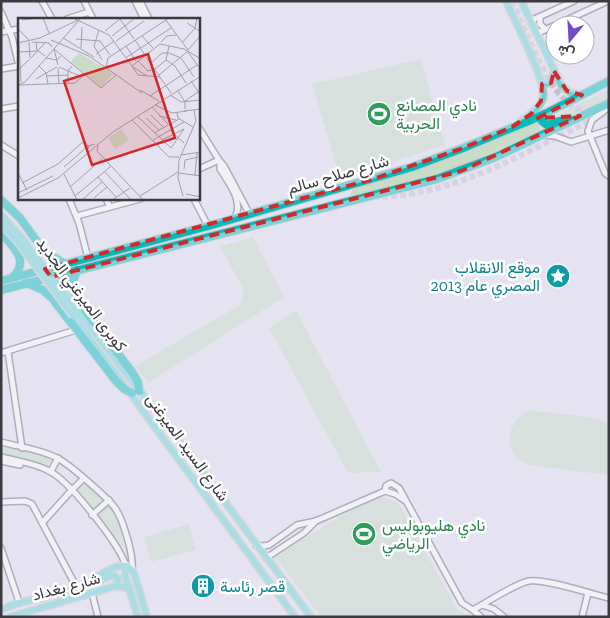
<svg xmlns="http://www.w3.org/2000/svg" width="610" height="618" viewBox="0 0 610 618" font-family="'Zilla Slab',Vazirmatn,serif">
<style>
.green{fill:#c8dcc8}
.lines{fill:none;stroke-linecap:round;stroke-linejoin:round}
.major-tunnel{stroke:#c3c1cd;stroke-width:6;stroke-dasharray:6 3;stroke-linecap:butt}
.minor-casing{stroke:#6b6a76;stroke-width:8}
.major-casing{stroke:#c8c8c9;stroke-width:9}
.highway-casing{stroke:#c8c8c9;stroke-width:10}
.minor{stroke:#fff;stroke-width:5}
.major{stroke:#68d6d6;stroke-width:6}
.highway{stroke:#03bbbb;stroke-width:8}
.major-bridge-casing{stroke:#c8c8c9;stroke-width:9;stroke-linecap:butt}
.major-bridge{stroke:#68d6d6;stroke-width:6}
.marked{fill:none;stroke:#d62828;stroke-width:4;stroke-dasharray:10 6;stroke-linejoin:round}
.labels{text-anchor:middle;stroke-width:5;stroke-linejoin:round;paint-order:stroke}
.leisure-label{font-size:16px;fill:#27864d;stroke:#fff;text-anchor:start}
.street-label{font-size:16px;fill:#3a3a3f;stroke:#fff}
.culture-label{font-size:16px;fill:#0d838f;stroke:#fff;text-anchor:end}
.inset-road{fill:none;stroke:#a19faa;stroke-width:1}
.view{fill:#d62828;fill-opacity:0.15;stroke:#d62828;stroke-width:2.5}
.inset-edge{fill:none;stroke:#3a3a3f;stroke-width:2.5}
</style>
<rect width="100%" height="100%" fill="#e5e3f1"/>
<g class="green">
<polygon points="421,59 445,145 340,178 312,84"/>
<polygon points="609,89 609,99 549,124 546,120"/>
<path d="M537,121L541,131L456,169L411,184L355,197L350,194L353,189C416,170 477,149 537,121Z"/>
<polygon points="253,237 284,297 148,383 135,366 240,305 244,291 220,246"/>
<polygon points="296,310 381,472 348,473 269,328"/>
<polygon points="528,410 597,418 609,425 609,466 606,469 608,470 607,475 528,465 516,457 509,444 511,429 517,419"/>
<polygon points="1,444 50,457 51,462 47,465 1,453"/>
<polygon points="83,482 103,500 92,509 76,488"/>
<polygon points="378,497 393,500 400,505 458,611 471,615 472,617 321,617 275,557 347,512"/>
<path d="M110,506C120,513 121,532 124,543L123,547L119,546L98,517L100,512Z"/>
<polygon points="189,524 196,550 151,562 144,537"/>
</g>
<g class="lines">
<g class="major-tunnel">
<path d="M512,1C519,17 526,32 533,48C546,75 558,104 589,114"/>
<path d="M373,197C458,197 533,147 609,112"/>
</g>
<g class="minor-casing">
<g id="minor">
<polyline points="42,1 52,19"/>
<polyline points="84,1 93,19"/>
<polyline points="135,1 144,19"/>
<polyline points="140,1 149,19"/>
<polyline points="1,12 12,37 19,66"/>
<polyline points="540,17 540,24 545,29"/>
<polyline points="67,19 89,12"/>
<polyline points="530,21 574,1"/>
<polyline points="1,32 19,29"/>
<polyline points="536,34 608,1"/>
<polyline points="1,69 19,66"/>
<polyline points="609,107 592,120 588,131 605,173 609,176"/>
<polyline points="1,109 19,106"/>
<polyline points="199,128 219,160 224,166 249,213"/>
<polyline points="544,135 555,136 571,142 609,130"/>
<polyline points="1,145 19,156"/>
<path d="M220,163V169C228,182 244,202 235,217"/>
<polyline points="199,169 219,160"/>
<polyline points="69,199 79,223 88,258"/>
<polyline points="106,199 110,207"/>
<polyline points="194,199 208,226"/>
<polyline points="77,216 140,199"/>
<polyline points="8,352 22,448"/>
<polyline points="1,353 76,330"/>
<path d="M1,442C19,447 40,449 57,458C68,463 108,498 115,508C123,519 134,556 132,570"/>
<path d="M1,457C17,461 35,463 49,471C70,481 119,544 126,566"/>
<polyline points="1,461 20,465"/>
<polyline points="51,471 58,458"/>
<polyline points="73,489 83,479"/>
<polyline points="385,491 386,486 391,483 399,488 462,603 473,610 481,617"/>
<polyline points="385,491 395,494 404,500"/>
<polyline points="1,502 25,501 32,504 77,588"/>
<polyline points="92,515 109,500"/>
<polyline points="43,522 70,492"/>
<polyline points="256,545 263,546 269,545 297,525 316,521 385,491"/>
<polyline points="1,548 19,602"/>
<polyline points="266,558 304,533 316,521"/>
<polyline points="92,593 98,617"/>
<polyline points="482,605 494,609 504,617"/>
<path d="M473,610C488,602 514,584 529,581C544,578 591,594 609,598"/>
<polyline points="582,617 588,593"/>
</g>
</g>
<g class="major-casing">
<g id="major">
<path d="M506,1C514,19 547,82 543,98C539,109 529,116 519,122"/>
<polyline points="521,1 562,86 571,93 581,95"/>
<polyline points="542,84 549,83 554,71"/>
<polyline points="78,312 183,446 311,617"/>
<polyline points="73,316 295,617"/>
<polyline points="126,566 125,576 138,617"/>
<polyline points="95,582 113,575 118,579 116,586"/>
<path d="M1,610C28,596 60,598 87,584C98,578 108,567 121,566C127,565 131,568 134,573L147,617"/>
<polyline points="10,617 116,586 130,588"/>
</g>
</g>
<g class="highway-casing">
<g id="highway">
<polyline points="545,114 542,121 547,125 569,118"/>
<polyline points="1,200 20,218 44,251 65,264"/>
<path d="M1,233C13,246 30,261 13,277"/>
<polyline points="77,270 72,284 74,296 132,372 138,382 139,391"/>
<polyline points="1,281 208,226 412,167 463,148 545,114 609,81"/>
<polyline points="27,283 43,290 52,298 116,381 124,389 132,393"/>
<polyline points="1,290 437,179 496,157 609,103"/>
</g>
</g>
<use href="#minor" class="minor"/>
<use href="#major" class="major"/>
<use href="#highway" class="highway"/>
<g class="major-bridge-casing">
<g id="major-bridge">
<polyline points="1,215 21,237 78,312"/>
<polyline points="1,224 17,241 73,316"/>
</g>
</g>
<use href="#major-bridge" class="major-bridge"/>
</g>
<path d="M0 0H610V618H0ZM554,71L567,91L582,95L538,118L580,116L461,171L51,277L45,269L373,179L463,148L512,127L531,114L541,101L542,84L551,83Z" fill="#e5e3f1" fill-opacity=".55" fill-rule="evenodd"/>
<path class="marked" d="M554,71L567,91L582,95L538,118L580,116L461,171L51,277L45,269L373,179L463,148L512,127L531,114L541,101L542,84L551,83Z"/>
<defs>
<g id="stadium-disc" transform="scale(1.25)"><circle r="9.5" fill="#2e9e5b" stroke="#fff"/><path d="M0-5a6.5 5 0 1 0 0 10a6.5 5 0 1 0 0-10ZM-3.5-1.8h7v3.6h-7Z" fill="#fff"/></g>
<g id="sight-disc" transform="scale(1.25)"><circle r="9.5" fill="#0f9aa8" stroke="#fff"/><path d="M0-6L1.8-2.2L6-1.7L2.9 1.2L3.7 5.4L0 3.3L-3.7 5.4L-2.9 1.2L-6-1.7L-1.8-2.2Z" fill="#fff"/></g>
<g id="building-disc" transform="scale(1.25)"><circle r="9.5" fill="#0f9aa8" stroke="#fff"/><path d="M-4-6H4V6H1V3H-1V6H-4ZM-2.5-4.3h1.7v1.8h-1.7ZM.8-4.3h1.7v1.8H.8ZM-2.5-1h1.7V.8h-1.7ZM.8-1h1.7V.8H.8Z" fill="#fff"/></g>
</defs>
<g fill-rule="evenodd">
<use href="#stadium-disc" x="379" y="114"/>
<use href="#sight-disc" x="558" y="276"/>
<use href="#stadium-disc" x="364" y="534"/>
<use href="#building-disc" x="203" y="586"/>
</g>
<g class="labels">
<g class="leisure-label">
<text x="396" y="111">نادي المصانع<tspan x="396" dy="18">الحربية</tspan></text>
<text x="382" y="531">نادي هليوبوليس<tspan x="382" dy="18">الرياضي</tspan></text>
</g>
<g class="street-label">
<text transform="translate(338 174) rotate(-16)" y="6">شارع صلاح سالم</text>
<text transform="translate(82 294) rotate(53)" y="6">كوبرى الميرغني الجديد</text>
<text transform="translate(188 447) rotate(54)" y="6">شارع السيد الميرغنى</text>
<text transform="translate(66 586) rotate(-15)" y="6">شارع بغداد</text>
</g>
<g class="culture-label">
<text x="540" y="273">موقع الانقلاب<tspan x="540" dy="18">المصري عام 2013</tspan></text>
<text x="220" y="592" text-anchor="start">قصر رئاسة</text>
</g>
</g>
<g transform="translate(18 18)">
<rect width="182" height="182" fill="#e5e3f1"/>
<path d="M61,35L95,56L83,69L53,44ZM103,111L111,122L97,131L90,120Z" fill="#c8dcc8"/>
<path class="inset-road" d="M25,0L31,15M55,0L91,17L114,48L142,26L166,31L183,41M102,1L116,21M147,1L170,32M4,2L20,0M169,5L183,14M0,11L11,22M81,12L76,28L84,42M87,13L102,1M94,18L117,0M124,18L135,30M45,20L76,39M58,21L82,23L92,37M33,22L71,38L124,75M117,22L127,37M98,23L126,3M11,24L12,40M14,24L31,25L34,29M143,24L149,18L158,17M0,25L22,20L60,2M18,25L19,32L27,38M164,25L177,10L179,0M1,26L3,64M108,28L118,43M63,30L64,9M36,31L83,70M36,31L40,47M170,32L183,17M1,34L19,33M170,34L183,52M78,36L96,23M109,39L153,10M128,39L153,75M13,40L27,25M28,40L39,42L43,38M148,42L157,48L168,65M120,43L130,53L137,51L148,42L151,28M133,45L144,35H151L163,40L176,59M21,48L28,55L30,66M114,48L120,57L142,59M41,49L64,59M115,49L129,58M40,50L41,66M88,50L90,40L151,0M0,52L12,41M141,57L170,33M29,58L50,57M18,61L39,49M173,63L183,78M50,65V53L54,48M0,67L7,64L63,0M1,67L57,65L65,58M83,70L98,57M122,72L141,83M160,73L167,84V91M152,77L163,84L183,82M132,78L179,47M167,83L180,74M137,87L154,95L169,93M134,89L150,106M166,93L183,91M159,95L160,100L175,109M133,97L145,109M119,98L153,130L166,111M141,98L158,102M128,100L141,112M114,102L151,139H161M152,112L166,125M136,115L161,101M135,122L166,104M144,122L166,111M80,127L79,133L125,182M163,137L183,134M46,149L70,128L77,126M166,151L167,142L180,139M86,153L113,182M0,155L9,172M161,155L183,158M46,156L59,182M177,157L179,135M80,159L98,179M4,165L40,146L66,123L71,129L68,134M52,169L84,141M0,175L35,158M168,176L183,179M57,178L92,149M122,178L160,154M165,178L160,160L161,142L178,103L176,92M0,180L40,160L95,114L183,58M76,180L89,169M64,182L84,164M94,182L112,170"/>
<path class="view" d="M130,36L157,120L74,147L46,63Z"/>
<rect width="182" height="182" class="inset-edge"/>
</g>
<rect width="610" height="618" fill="none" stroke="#3a3a3f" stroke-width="5"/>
<g transform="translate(570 40) rotate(198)"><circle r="24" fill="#ffffff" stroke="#b0b0b2"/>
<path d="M0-4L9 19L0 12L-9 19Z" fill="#714dc6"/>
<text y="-8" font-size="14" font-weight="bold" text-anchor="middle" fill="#3a3a3f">ش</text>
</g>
</svg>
